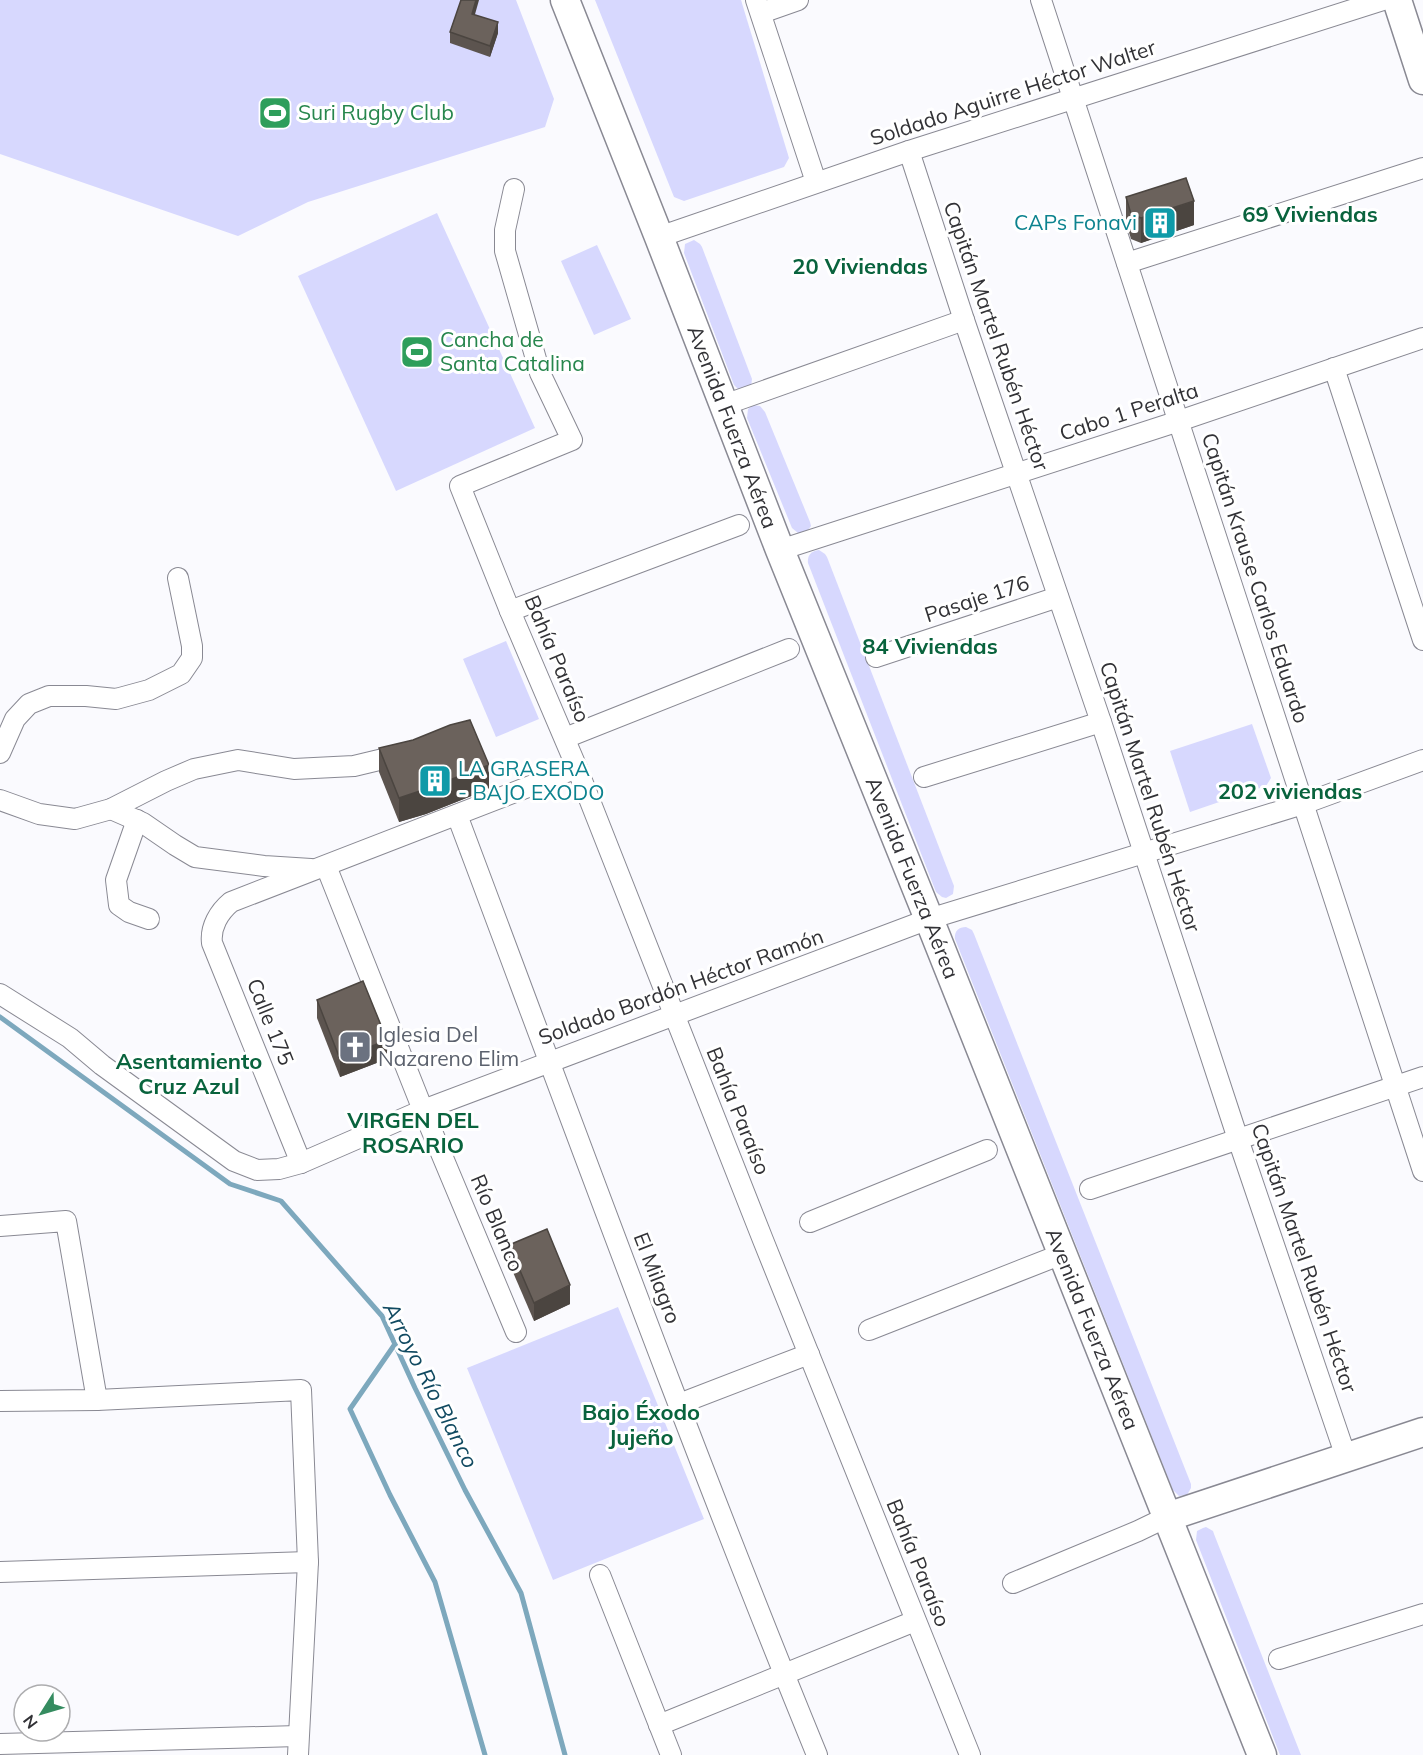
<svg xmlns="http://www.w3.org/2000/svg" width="1423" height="1755" viewBox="0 0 1423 1755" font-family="Mulish,sans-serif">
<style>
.green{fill:#d7d8fe}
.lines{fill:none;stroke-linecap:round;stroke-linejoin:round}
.stream{stroke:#7da8bd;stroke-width:5}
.street-casing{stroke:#898993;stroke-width:22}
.secondary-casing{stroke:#898993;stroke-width:31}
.street{stroke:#fff;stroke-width:20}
.secondary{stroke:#fff;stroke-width:28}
.wall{fill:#5c544f}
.shaded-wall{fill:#4b4540}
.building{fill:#6b625c;stroke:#4b4540;stroke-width:1.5}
.labels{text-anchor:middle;stroke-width:6;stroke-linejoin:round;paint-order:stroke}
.street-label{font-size:21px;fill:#323236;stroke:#fff}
.leisure-label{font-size:21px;fill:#27864d;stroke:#fff;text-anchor:start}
.culture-label{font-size:21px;fill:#0d838f;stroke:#fff;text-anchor:end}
.worship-label{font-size:21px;fill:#5b616d;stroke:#fff;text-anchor:start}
.neighbourhood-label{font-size:22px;font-weight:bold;fill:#09633d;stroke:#fff}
.water-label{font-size:22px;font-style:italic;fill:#114a61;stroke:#fff}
</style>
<rect width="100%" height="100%" fill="#fafafe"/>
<g class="green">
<polygon points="0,0 516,0 554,99 545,127 308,202 238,236 0,154"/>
<polygon points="595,0 741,0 789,158 784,167 684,201 674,197"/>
<polygon points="437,213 535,428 396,491 298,276"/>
<polygon points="694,240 700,244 702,247 752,379 751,387 740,391 734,385 684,253 685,244"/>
<polygon points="597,245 631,319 594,335 561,261"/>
<polygon points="753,405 760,406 765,412 810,522 811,526 806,533 798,533 792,528 747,418 748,409"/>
<path d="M819,550L825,554L827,557L954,886L953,894L946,898L942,897L936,892L808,563C807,556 811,551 819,550Z"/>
<polygon points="506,641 539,719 496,737 463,659"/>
<polygon points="1252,724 1271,778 1266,786 1190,812 1170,751"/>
<path d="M966,927L972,930L974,934L1191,1484V1488L1187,1495L1179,1496L1173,1490L955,939C954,932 958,927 966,927Z"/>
<polygon points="618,1307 704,1519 553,1580 467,1368"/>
<polygon points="1206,1527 1213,1531 1214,1534 1301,1755 1280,1755 1196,1540 1197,1531 1203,1528"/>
</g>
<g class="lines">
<g class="stream">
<polyline points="0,1017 230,1184 281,1201 382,1316 415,1388 465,1490 521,1593 565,1755"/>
<polyline points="395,1344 350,1409 390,1495 435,1582 485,1755"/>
</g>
<g class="street-casing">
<g id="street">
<polyline points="756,0 816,182"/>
<polyline points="1041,0 1423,1171"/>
<polyline points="761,13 798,0"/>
<polyline points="909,151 964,320 1101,722 1238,1139 1346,1457"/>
<polyline points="514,189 505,230 505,251 540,373 572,440 460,486 510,611 577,768 763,1240 970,1755"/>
<polyline points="659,237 909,151 1383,0"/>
<polyline points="1127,263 1423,168"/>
<polyline points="1334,368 1423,640"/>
<polyline points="724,405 964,320"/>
<polyline points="780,550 1179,421 1423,338"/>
<polyline points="510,611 739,525"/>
<polyline points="876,657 1058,597"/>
<polyline points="565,738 789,649"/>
<polyline points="0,753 15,719 29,704 49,696 86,696 116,699 149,690 181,674 192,658 192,646 178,578"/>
<polyline points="924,777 1101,722"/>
<polyline points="0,800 39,814 75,819 111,809 166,781 194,769 238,760 294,769 354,766 404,754"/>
<polyline points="111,809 143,823 175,845 195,857 264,866 311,869"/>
<path d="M457,815C575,1129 690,1445 817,1755"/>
<polyline points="137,820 116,880 119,905 129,912 149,919"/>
<polyline points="326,866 423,1110 516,1332"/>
<polyline points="0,994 70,1038 102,1065 234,1161 257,1170 279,1169 301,1163 423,1110 929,919 1303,804 1423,760"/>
<path d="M301,1163L212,943C210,927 219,912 231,902L577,768"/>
<polyline points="1090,1189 1423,1077"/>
<polyline points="810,1222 987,1150"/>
<polyline points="0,1226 66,1221 97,1400"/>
<polyline points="869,1330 1062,1254"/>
<polyline points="0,1401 97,1400 301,1390 308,1562 298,1755"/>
<polyline points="679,1404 809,1354"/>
<polyline points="0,1572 308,1562"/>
<polyline points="600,1575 671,1755"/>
<polyline points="1013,1583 1138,1531 1167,1517"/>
<polyline points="1279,1659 1423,1614"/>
<polyline points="659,1725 915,1621"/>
<polyline points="0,1744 298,1736"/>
</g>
</g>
<g class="secondary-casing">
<g id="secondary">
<polyline points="565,0 659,237 780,550 929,919 1262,1755"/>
<polyline points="1397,0 1423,80"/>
<polyline points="1167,1517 1423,1432"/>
</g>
</g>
<use href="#street" class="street"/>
<use href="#secondary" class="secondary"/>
</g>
<g class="wall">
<polygon points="475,15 498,33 490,57 450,43 450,32"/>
<polygon points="1126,197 1194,225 1141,243 1131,239 1126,222"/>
<polygon points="379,748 489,789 426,814 399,822 379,772"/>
<polygon points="317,1000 387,1059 340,1077 317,1018"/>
<polygon points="509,1245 570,1304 534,1321 509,1263"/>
</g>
<g class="shaded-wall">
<polygon points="476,0 479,0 472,25 472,14"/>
<polygon points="498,22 498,33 490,57 490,46"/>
<polygon points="1194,201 1194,225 1141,243 1141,218"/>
<polygon points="489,765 489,789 426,814 399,822 399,798"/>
<polygon points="387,1040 387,1059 340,1077 340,1059"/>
<polygon points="570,1285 570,1304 534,1321 534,1303"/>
</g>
<g class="building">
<polygon points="461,0 476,0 472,14 498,22 490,46 450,32"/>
<polygon points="1186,178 1194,201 1141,218 1131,214 1126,197"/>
<polygon points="470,720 489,765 426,789 399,798 379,748 413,740 450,725"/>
<polygon points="363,981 387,1040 340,1059 317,1000"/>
<polygon points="547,1229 570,1285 534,1303 509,1245"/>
</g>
<defs>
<g id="stadium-square" transform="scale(1.725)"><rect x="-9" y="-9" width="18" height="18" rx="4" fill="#2e9e5b" stroke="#fff"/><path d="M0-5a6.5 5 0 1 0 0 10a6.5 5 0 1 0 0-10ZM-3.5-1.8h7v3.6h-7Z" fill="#fff"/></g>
<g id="building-square" transform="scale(1.725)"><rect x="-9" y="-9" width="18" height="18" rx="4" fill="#0f9aa8" stroke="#fff"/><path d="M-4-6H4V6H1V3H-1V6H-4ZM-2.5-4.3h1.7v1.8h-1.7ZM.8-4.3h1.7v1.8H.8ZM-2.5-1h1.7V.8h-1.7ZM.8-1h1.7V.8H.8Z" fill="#fff"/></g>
<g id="church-square" transform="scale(1.725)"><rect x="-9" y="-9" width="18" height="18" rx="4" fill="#6b7280" stroke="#fff"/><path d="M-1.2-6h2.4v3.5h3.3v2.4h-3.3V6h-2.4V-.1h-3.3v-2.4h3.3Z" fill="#fff"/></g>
</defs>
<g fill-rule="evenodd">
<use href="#stadium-square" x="275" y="113"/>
<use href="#building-square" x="1160" y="223"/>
<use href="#stadium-square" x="417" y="352"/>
<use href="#building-square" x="435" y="781"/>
<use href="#church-square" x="355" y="1047"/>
</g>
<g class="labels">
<g class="street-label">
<text transform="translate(1013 93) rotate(-18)" y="7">Soldado Aguirre Héctor Walter</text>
<text transform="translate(996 336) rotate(71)" y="7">Capitán Martel Rubén Héctor</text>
<text transform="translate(1129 412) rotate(-18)" y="7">Cabo 1 Peralta</text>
<text transform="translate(732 427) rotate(69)" y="7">Avenida Fuerza Aérea</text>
<text transform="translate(1255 578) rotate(72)" y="7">Capitán Krause Carlos Eduardo</text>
<text transform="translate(977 599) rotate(-18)" y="7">Pasaje 176</text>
<text transform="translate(557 659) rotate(67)" y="7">Bahía Paraíso</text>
<text transform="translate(1150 797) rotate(72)" y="7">Capitán Martel Rubén Héctor</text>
<text transform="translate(912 878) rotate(68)" y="7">Avenida Fuerza Aérea</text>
<text transform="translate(681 987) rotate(-20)" y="7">Soldado Bordón Héctor Ramón</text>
<text transform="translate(270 1022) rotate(68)" y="7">Calle 175</text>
<text transform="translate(738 1111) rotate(68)" y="7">Bahía Paraíso</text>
<text transform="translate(497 1223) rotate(67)" y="7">Río Blanco</text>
<text transform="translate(1304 1258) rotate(71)" y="7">Capitán Martel Rubén Héctor</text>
<text transform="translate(657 1278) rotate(69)" y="7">El Milagro</text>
<text transform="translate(1092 1329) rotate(68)" y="7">Avenida Fuerza Aérea</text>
<text transform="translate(918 1563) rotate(68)" y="7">Bahía Paraíso</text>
</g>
<g class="leisure-label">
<text x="298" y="120">Suri Rugby Club</text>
<text x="440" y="347">Cancha de<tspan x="440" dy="24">Santa Catalina</tspan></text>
</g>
<g class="culture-label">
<text x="1137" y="230">CAPs Fonavi</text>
<text x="458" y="776" text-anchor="start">LA GRASERA<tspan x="458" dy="24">- BAJO EXODO</tspan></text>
</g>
<g class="worship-label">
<text x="378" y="1042">Iglesia Del<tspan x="378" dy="24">Nazareno Elim</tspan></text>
</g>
<g class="neighbourhood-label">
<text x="1310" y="222">69 Viviendas</text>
<text x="860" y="274">20 Viviendas</text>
<text x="930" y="654">84 Viviendas</text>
<text x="1290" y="799">202 viviendas</text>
<text x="189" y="1069">Asentamiento<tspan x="189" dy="25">Cruz Azul</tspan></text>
<text x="413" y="1128">VIRGEN DEL<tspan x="413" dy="25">ROSARIO</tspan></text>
<text x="641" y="1420">Bajo Éxodo<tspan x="641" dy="25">Jujeño</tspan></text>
</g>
<g class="water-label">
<text transform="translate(431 1385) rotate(63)" y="8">Arroyo Río Blanco</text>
</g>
</g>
<g transform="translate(42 1713) rotate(233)"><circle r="28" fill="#ffffff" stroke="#adadaf" stroke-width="1.5"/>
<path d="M0-4.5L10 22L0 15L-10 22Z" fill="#358c60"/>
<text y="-9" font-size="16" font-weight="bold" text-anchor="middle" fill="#323236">N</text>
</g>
</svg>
